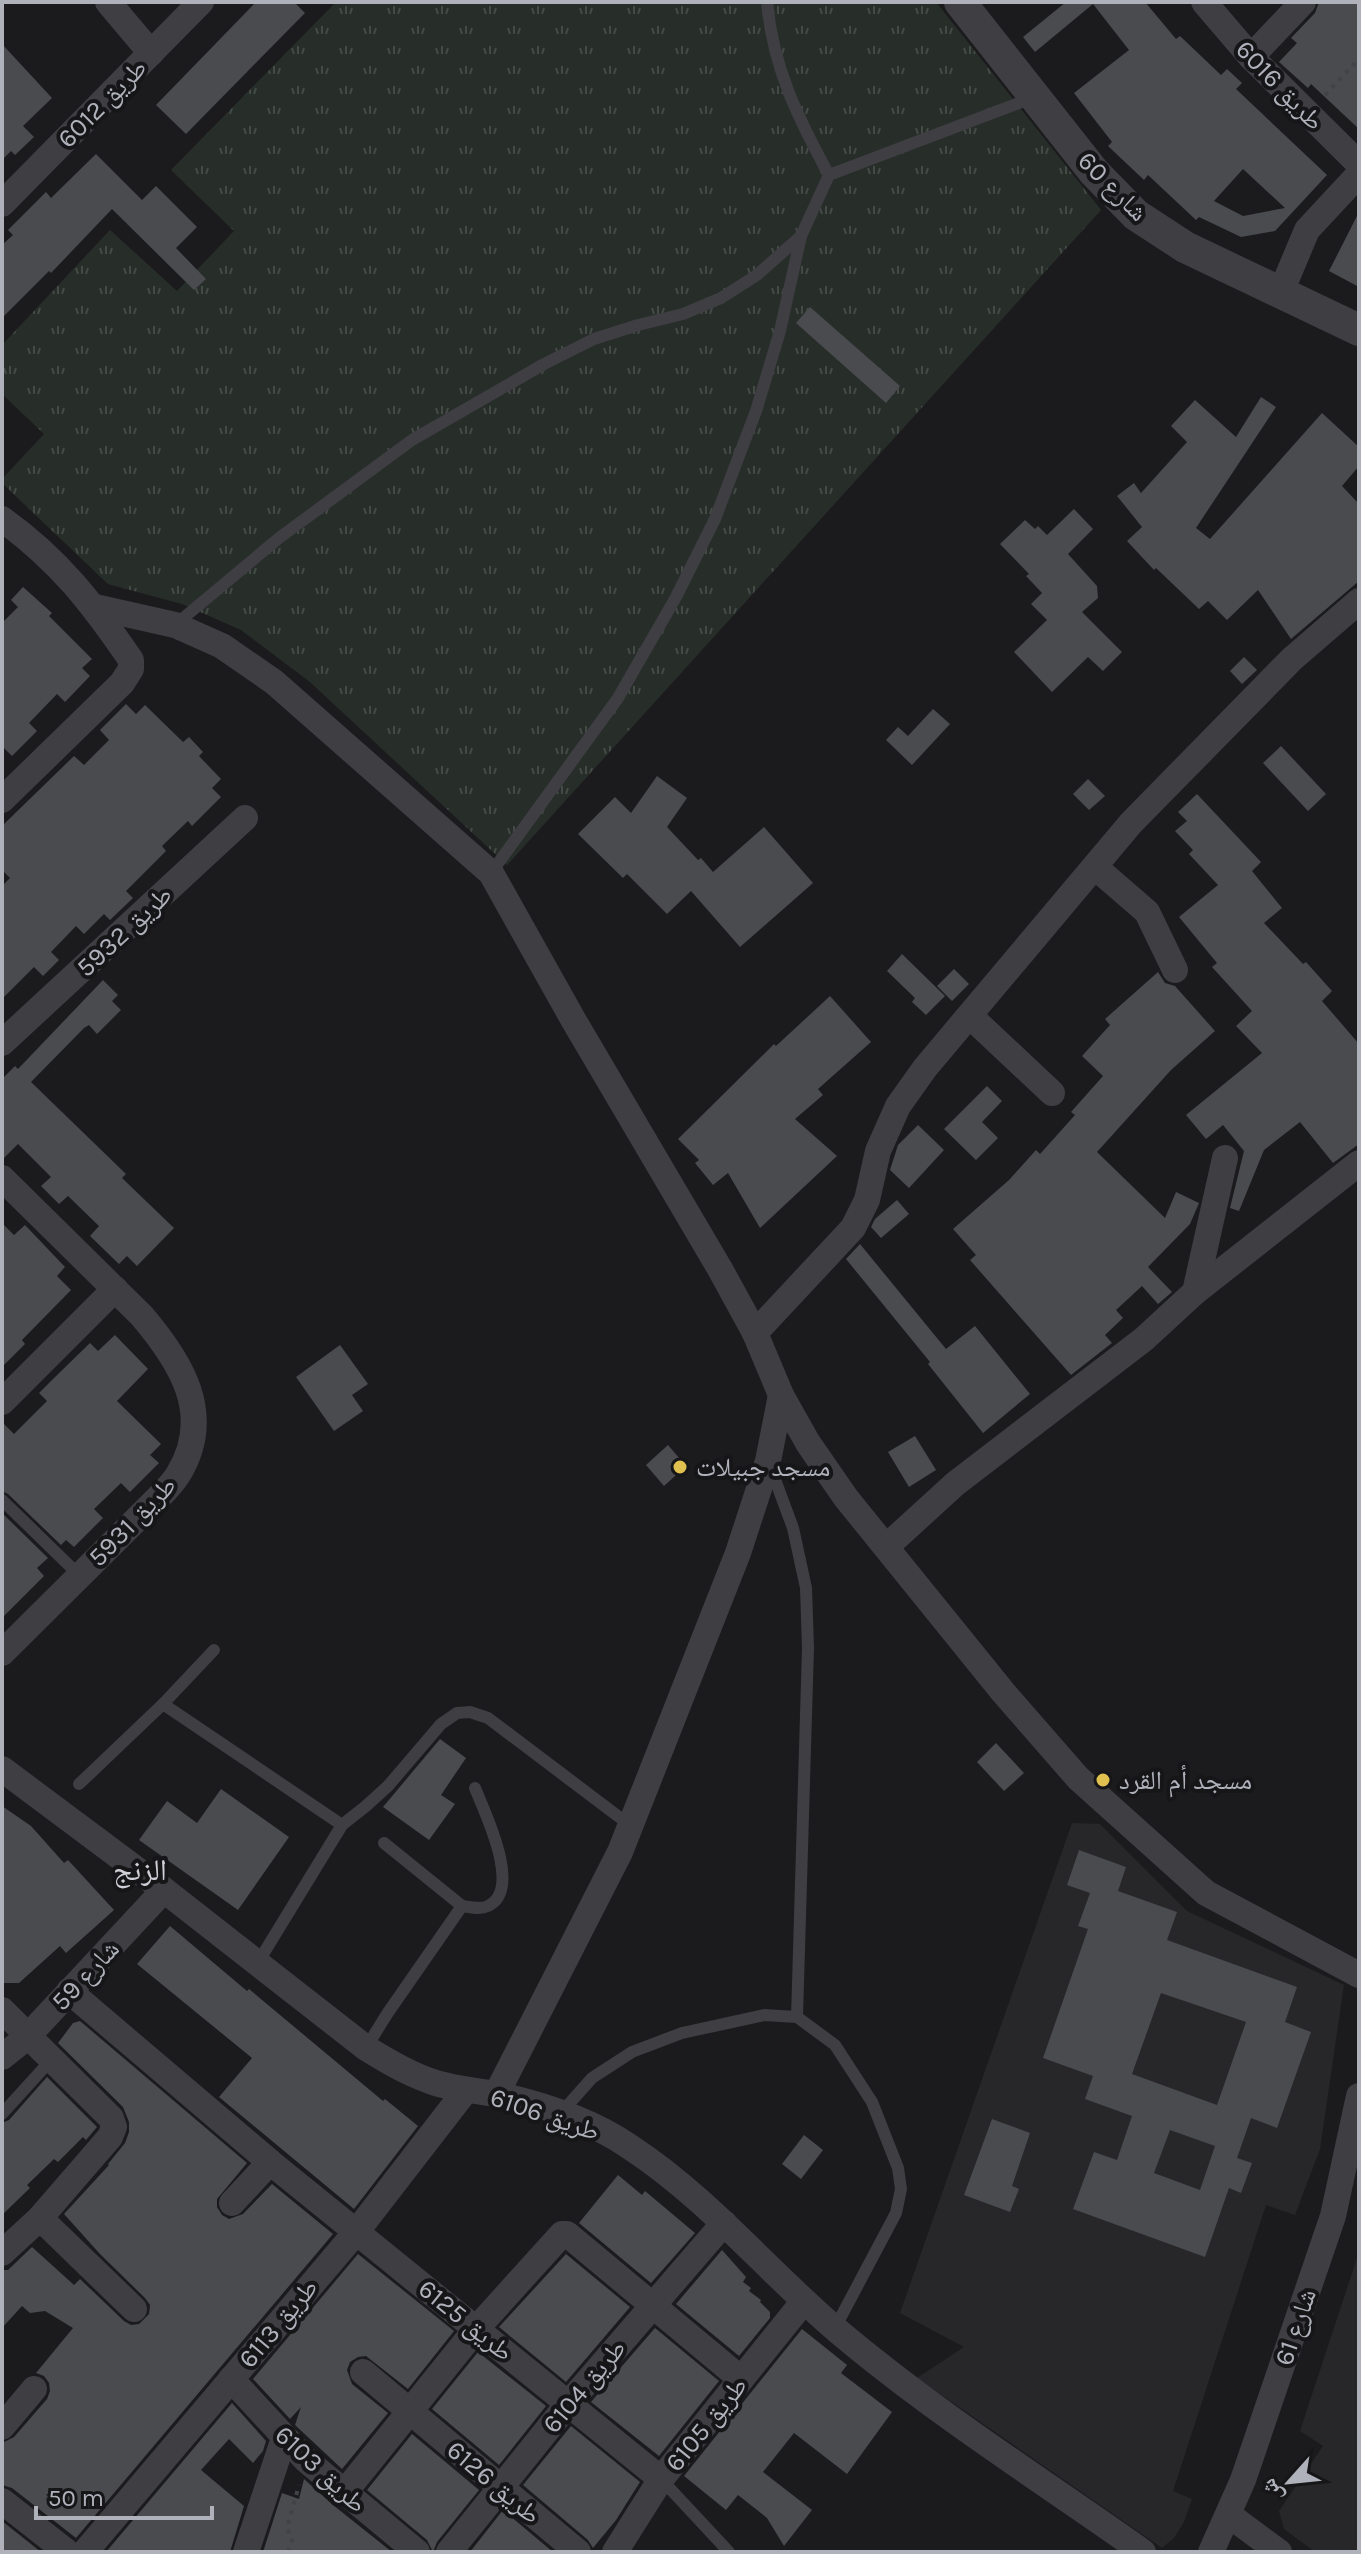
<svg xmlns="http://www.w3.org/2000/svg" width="1361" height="2554" viewBox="0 0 1361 2554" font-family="Karla,'Noto Naskh Arabic',sans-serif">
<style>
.built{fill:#27272a}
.grass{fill:url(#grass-tufts)}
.building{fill:#4a4b4f;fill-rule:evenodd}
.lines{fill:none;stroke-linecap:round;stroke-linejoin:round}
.path{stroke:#424348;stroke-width:4;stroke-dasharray:4 6;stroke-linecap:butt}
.service{stroke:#3e3e43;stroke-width:12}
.minor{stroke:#3e3e43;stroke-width:26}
.tertiary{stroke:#3e3e43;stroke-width:32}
.poi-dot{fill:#e0c04f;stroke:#161618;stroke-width:3}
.labels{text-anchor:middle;stroke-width:8;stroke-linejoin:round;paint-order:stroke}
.street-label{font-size:26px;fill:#afb1bb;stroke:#161618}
.poi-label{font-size:26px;fill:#afb1bb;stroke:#161618;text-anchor:start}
.quarter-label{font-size:30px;fill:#cfd0d7;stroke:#161618}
</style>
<defs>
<pattern id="grass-tufts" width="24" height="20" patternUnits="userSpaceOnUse" patternTransform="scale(2)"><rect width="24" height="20" fill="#272e29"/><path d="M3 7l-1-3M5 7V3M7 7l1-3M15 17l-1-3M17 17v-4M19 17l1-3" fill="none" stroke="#444a46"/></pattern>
</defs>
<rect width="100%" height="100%" fill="#1b1b1d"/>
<g class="built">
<polygon points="1072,1823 1100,1824 1187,1911 1344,1985 1320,2149 1295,2215 1266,2205 1173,2491 1192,2499 1184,2522 1174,2538 1162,2548 917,2378 964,2347 900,2313"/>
<polygon points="1359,2252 1359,2552 1315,2552 1284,2529 1279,2511 1323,2446 1300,2431"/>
</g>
<polygon class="grass" points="336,2 936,2 1101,210 507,865 310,682 241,630 182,604 108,584 2,483 2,479 44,434 2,394 2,345 110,230 177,291 234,231 171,170"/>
<g class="building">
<polygon points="256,2 294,2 305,13 186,134 156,105"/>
<path d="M1066,2H1145L1176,39L1180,36L1221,75L1227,69L1242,83L1236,89L1327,175L1275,231L1241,237L1199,217L1196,220L1148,175L1144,180L1108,146L1112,142L1074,93L1129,50L1093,4L1035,52L1023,37ZM1243,169L1285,208L1243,216L1214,201Z"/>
<polygon points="1319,2 1359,2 1359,129 1311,84 1308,88 1279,62 1297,43 1291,38 1315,13"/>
<polygon points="2,44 52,98 23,126 34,137 15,155 11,151 2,160"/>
<polygon points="96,154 142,200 156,186 197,227 176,248 206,279 194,290 112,209 51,273 49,271 2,318 2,245 13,235 8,230 46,192 51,198"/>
<polygon points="1359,212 1359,287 1329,271"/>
<polygon points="810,307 900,386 886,403 796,323"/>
<polygon points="1261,397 1276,407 1196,528 1210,539 1322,413 1359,447 1359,466 1342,486 1359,504 1359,581 1291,639 1258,590 1227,620 1208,601 1199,609 1156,568 1154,570 1127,541 1142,527 1117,496 1134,483 1141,493 1187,442 1171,426 1195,400 1236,437"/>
<polygon points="1074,509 1093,529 1068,554 1097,586 1098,598 1082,612 1122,652 1103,671 1088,657 1052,692 1014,652 1047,620 1031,604 1042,593 1026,576 1029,574 1000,544 1025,520 1035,529 1038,526 1047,535"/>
<polygon points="23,587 52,613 49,616 92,659 82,668 90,676 65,702 57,694 29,723 37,731 12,756 2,746 2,623 18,607 11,600"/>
<polygon points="1244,657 1257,670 1242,684 1230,671"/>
<polygon points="126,704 136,714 145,705 183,742 189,737 203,752 199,756 221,779 212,788 221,797 192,826 188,821 162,846 166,851 126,891 133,898 110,920 104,914 84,934 76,926 51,952 59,960 43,976 34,967 2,999 2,886 10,878 2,870 2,826 74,756 84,765 109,740 100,730"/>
<polygon points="933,709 950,724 912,765 886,740 898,727 908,736"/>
<polygon points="1281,746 1326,794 1308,811 1263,763"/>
<polygon points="657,776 687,798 667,827 698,860 701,858 713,872 764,827 813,883 740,947 691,891 667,914 627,874 623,878 578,834 615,797 631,813"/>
<polygon points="1088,779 1105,796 1089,810 1073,794"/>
<polygon points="1197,794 1261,862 1252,871 1282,908 1264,923 1303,964 1306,962 1332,991 1322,1001 1359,1044 1359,1144 1333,1163 1300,1122 1264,1150 1239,1211 1230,1208 1244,1151 1223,1125 1206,1139 1186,1115 1262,1053 1236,1026 1252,1011 1212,967 1217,963 1179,917 1218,885 1189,854 1193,850 1175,831 1187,821 1178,812"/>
<polygon points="902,954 945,996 926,1015 912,1002 915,998 887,971"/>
<polygon points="954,969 969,984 952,1001 937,986"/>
<polygon points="1158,972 1165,983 1175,986 1215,1031 1171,1070 1097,1152 1165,1218 1176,1192 1199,1203 1190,1224 1148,1267 1172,1292 1158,1304 1142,1286 1116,1310 1123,1318 1105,1335 1112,1343 1071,1375 970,1260 976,1255 953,1229 1009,1180 1036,1150 1040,1154 1075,1115 1071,1112 1103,1076 1082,1056 1110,1025 1105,1019"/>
<polygon points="103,980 118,995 112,1001 121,1010 97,1034 89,1025 84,1028 31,1082 126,1174 122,1178 174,1228 137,1266 127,1256 119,1264 90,1236 99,1226 68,1196 59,1204 41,1186 51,1177 18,1144 2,1160 2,1079 15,1066 18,1069"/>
<polygon points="830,996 871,1042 818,1089 823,1095 795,1119 837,1156 760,1228 728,1173 713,1185 695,1163 699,1160 678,1139 774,1044 776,1046"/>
<polygon points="987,1086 1002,1101 982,1122 998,1138 976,1160 944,1129"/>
<polygon points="918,1125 944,1150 909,1188 890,1170 898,1145"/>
<polygon points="897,1200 909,1214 881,1238 871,1227 875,1219"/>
<polygon points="2,1223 14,1235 25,1225 65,1267 57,1276 71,1290 22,1340 25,1344 2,1367"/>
<polygon points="860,1244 946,1349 975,1326 1030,1394 983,1433 928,1364 930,1362 846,1259"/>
<polygon points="115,1335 148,1369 117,1401 161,1444 150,1455 159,1463 130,1492 121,1483 94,1509 103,1518 74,1547 66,1540 61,1545 8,1494 2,1491 2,1422 14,1434 47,1401 39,1393 51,1381 90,1343 98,1351"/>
<polygon points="340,1345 368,1384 352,1395 363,1411 334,1431 296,1377"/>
<polygon points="915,1436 936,1470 909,1487 888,1452"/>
<polygon points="668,1445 686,1466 664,1486 646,1465"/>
<polygon points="2,1513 48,1558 37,1568 44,1576 2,1618"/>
<polygon points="440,1739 466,1758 441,1795 455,1804 429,1840 383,1807"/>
<polygon points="996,1743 1024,1773 1004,1791 977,1762"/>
<polygon points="221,1789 289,1837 238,1910 139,1840 167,1801 197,1823"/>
<polygon points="2,1806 31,1826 64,1863 68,1860 114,1910 66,1953 60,1946 19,1983 2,1983"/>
<path d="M1079,1850L1126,1867L1118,1891L1177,1912L1167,1940L1297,1987L1285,2022L1311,2032L1277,2128L1251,2118L1237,2158L1252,2163L1241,2193L1229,2188L1205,2257L1073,2209L1094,2152L1117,2160L1132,2116L1085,2099L1093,2076L1043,2058L1088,1929L1078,1926L1090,1893L1067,1885ZM1161,1993L1246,2022L1217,2105L1132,2074ZM1170,2130L1215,2146L1200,2190L1154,2173Z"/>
<polygon points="170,1926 247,1991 249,1989 383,2101 385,2099 418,2126 354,2209 219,2097 252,2058 137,1964"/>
<polygon points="80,2021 247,2163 217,2199 217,2207 222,2215 229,2219 243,2214 272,2184 333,2234 76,2538 12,2488 2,2485 2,2443 14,2437 47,2399 50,2391 49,2383 44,2376 36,2373 73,2328 45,2311 30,2313 22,2306 2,2328 2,2270 8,2270 32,2247 74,2285 80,2279 124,2321 131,2325 139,2324 149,2314 150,2305 145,2298 100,2254 64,2214 109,2165 108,2164 125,2143 129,2132 129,2122 123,2107 58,2043 73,2023"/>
<polygon points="47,2077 97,2127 86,2140 83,2137 58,2162 54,2159 27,2185 30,2188 2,2215 2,2123 9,2120"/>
<polygon points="992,2119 1030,2133 1012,2186 1019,2189 1010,2212 964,2195"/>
<polygon points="804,2135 823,2150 801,2179 782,2164"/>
<polygon points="618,2175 642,2195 645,2191 695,2233 651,2283 579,2223"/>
<polygon points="722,2250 746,2277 743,2282 751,2288 749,2291 761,2300 760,2302 770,2312 770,2318 739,2356 676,2304"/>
<polygon points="358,2254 454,2331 408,2389 366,2356 358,2357 350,2362 347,2370 352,2384 388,2413 342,2469 295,2425 301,2407 290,2419 253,2379"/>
<polygon points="566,2254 630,2307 566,2382 499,2327"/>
<polygon points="655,2328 719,2381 659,2456 591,2402"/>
<polygon points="802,2329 847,2365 841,2373 892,2412 847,2474 794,2433 763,2472 812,2510 784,2546 767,2518 738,2495 726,2510 684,2476"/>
<polygon points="478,2352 546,2406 499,2465 432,2409"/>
<polygon points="232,2403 266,2441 263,2451 253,2463 229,2439 201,2470 244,2506 230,2552 106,2552"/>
<polygon points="571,2426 640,2482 616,2520 593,2548 588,2540 523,2485"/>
<polygon points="412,2434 479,2490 437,2542 433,2552 427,2540 367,2490"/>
<polygon points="304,2479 333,2505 392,2552 263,2552 282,2493 299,2499"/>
<polygon points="503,2510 553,2552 470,2552"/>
<polygon points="2,2521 41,2552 2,2552"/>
</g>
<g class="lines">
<g class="path">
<polyline points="1325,95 1359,59"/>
<polyline points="288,2552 292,2540 287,2528 299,2485"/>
</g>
<g class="service">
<path d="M767,2C773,68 798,118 829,175"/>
<polyline points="175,625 279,538 412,440 544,364 594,339 638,325 683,314 721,298 757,275 801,236"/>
<polyline points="491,873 618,698 676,597 715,519 756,411 780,331 801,236 829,175 1032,98"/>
<polyline points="770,1466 793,1528 806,1588 808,1648 797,2017"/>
<polyline points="2,1500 80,1576"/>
<polyline points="163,1704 214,1650"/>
<polyline points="79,1784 163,1704 342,1825"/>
<path d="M462,1906C470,1907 480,1910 488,1906C523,1890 485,1813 475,1788"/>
<polyline points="257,1964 342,1825 366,1806 388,1786 441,1724 457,1713 470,1712 488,1718 631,1826"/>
<polyline points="366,2048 387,2014 462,1906 384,1843"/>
<polyline points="2,2114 51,2060"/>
<polyline points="560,2114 592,2078 632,2052 682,2033 764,2015 797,2017 835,2045 872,2102 898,2168 901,2189 896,2213 835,2328"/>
<polyline points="661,2479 729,2552"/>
</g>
<g class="minor">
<polyline points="108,2 151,53"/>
<polyline points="1204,2 1251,57 1359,164"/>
<polyline points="1251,57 1303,2"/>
<polyline points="2,204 201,2"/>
<polyline points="1281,292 1307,230 1359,174"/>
<path d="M2,519C59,560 92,603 131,660V669L122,683L2,800"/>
<polyline points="95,607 175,625 222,646 274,682 491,873 574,1021 720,1269 755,1333 781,1395 808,1443 846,1498 1003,1692 1078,1778 1206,1893 1359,1975"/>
<polyline points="1095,867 1147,912 1175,970"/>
<polyline points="970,1016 1052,1093"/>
<polyline points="2,1043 245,818"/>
<path d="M2,1178L142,1316C181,1362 214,1414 179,1473C174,1482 166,1490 159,1497L2,1653"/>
<polyline points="1195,1292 1359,1163"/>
<polyline points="755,1333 853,1228 867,1200 878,1151 898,1106 925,1068 1131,823 1292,659 1359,601"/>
<polyline points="2,1402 115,1289"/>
<polyline points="886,1547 955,1484 1144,1339 1195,1292 1225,1158"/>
<path d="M2,1769L164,1890L366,2048C387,2061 407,2073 430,2081C451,2089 474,2090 495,2094C541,2104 592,2121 630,2147C708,2198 768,2272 839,2332C934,2412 1041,2480 1143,2552"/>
<polyline points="69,1991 270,2162 661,2479"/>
<polyline points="2,2010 111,2118 114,2127 110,2137 40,2218 2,2253"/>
<polyline points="2,2057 27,2037 164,1890"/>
<polyline points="496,2095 620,1852 738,1553 768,1461 781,1395"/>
<polyline points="232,2203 270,2162"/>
<polyline points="40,2218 134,2309"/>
<polyline points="363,2372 578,2552"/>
<polyline points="231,2379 306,2460 417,2552"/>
<polyline points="2,2427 34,2389"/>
<polyline points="344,2493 477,2328 562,2234 567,2234 741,2379"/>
<polyline points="2,2501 67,2552"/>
<polyline points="1229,2515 1279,2552"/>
<polyline points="85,2552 357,2231 466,2090"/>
<polyline points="246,2552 284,2438"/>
<polyline points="449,2552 568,2404 724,2223"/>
<polyline points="615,2552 661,2479 804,2301"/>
<polyline points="1211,2552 1243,2480 1333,2216 1359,2096"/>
</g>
<polyline class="tertiary" points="960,2 1094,172 1136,215 1185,247 1359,330"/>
</g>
<g class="poi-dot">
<circle cx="680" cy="1467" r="8"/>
<circle cx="1103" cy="1780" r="8"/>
</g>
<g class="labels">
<g class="street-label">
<text transform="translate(1280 85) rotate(46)" y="9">طريق 6016</text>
<text transform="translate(102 103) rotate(-45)" y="9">طريق 6012</text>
<text transform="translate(1113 186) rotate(45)" y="9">شارع 60</text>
<text transform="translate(124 931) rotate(-43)" y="9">طريق 5932</text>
<text transform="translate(132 1521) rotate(-46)" y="9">طريق 5931</text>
<text transform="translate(85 1975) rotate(-47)" y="9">شارع 59</text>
<text transform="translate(545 2114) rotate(19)" y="9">طريق 6106</text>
<text transform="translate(466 2320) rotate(39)" y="9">طريق 6125</text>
<text transform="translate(278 2323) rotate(-50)" y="9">طريق 6113</text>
<text transform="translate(1295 2327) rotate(-71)" y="9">شارع 61</text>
<text transform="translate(584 2386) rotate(-50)" y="9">طريق 6104</text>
<text transform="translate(706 2424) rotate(-51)" y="9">طريق 6105</text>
<text transform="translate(321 2469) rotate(43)" y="9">طريق 6103</text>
<text transform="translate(494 2482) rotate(40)" y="9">طريق 6126</text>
</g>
<g class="poi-label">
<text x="696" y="1476">مسجد جبيلات</text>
<text x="1119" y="1789">مسجد أم القرد</text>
</g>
<g class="quarter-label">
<text x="140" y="1880">الزنج</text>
</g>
</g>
<rect width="1361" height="2554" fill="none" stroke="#afb1bb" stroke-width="8"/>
<g transform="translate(1289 2482) rotate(243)" stroke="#161618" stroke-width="6" paint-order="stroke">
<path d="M0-6L14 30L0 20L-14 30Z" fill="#afb1bb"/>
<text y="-12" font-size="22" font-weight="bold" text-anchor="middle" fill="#afb1bb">ش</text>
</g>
<path d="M36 2506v12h176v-12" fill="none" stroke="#afb1bb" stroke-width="4"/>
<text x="48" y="2506" font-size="24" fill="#afb1bb" stroke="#161618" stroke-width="6" paint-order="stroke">50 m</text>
</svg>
